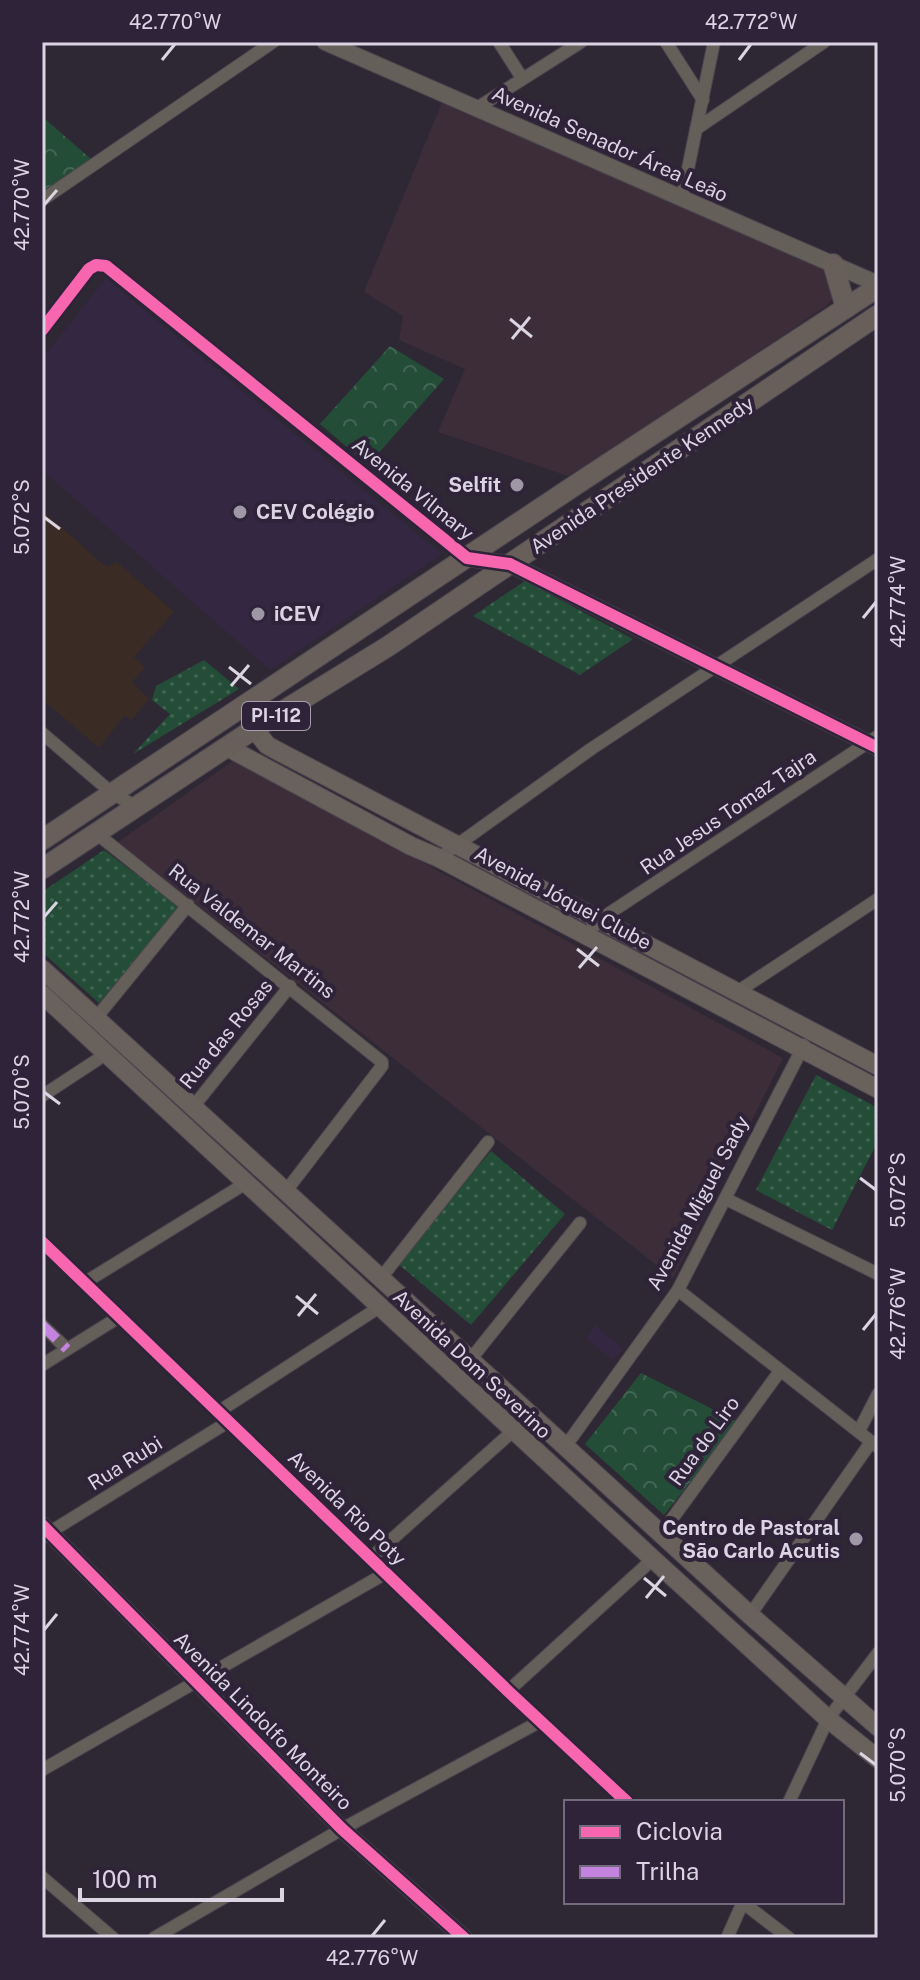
<svg xmlns="http://www.w3.org/2000/svg" width="920" height="1980" viewBox="0 0 920 1980" font-family="'Public Sans',sans-serif">
<style>
.commercial{fill:#3c2d38}
.built{fill:#342741}
.medical{fill:#3a2b24}
.green{fill:url(#green-dots)}
.forest{fill:url(#forest-crowns)}
.lines{fill:none;stroke-linecap:round;stroke-linejoin:round}
.minor-casing{stroke:#4a444f;stroke-width:14}
.tertiary-casing{stroke:#4a444f;stroke-width:18}
.secondary-casing{stroke:#4a444f;stroke-width:20}
.primary-casing{stroke:#4a444f;stroke-width:22}
.minor{stroke:#655f59;stroke-width:12}
.tertiary{stroke:#655f59;stroke-width:16}
.secondary{stroke:#69615b;stroke-width:18}
.primary{stroke:#685f5b;stroke-width:20}
.quiet{stroke:#c483df;stroke-width:10;stroke-dasharray:20 10;stroke-linecap:butt}
.cycleway-casing{stroke:#2e2339;stroke-width:17}
.cycleway{stroke:#f766af;stroke-width:12}
.ticks{fill:none;stroke:#dad4e3;stroke-width:3}
.poi-dot{fill:#9e98a6;stroke:#2e2339;stroke-width:3}
.labels{text-anchor:middle;stroke-width:8;stroke-linejoin:round;paint-order:stroke}
.shield{fill:#2e2339;stroke:#a69fb0;stroke-width:2}
.shield-label{font-size:18px;font-weight:bold;fill:#dad4e3}
.street-label{font-size:20px;fill:#dad4e3;stroke:#2e2339}
.poi-label{font-size:20px;font-weight:bold;fill:#dad4e3;stroke:#2e2339;text-anchor:end}
.neatline{fill:none;stroke:#dad4e3;stroke-width:3}
.ticks-label{font-size:20px;text-anchor:middle;fill:#dad4e3}
</style>
<defs>
<pattern id="green-dots" width="8" height="8" patternUnits="userSpaceOnUse" patternTransform="scale(2)"><rect width="8" height="8" fill="#244d37"/><path d="M2 2h.1M6 6h.1" fill="none" stroke="#436654" stroke-width="1.8" stroke-linecap="round"/></pattern>
<pattern id="forest-crowns" width="20" height="18" patternUnits="userSpaceOnUse" patternTransform="scale(2)"><rect width="20" height="18" fill="#244d37"/><path d="M2 6a3 3 0 1 1 6 0M12 15a3 3 0 1 1 6 0" fill="none" stroke="#436654"/></pattern>
</defs>
<rect width="100%" height="100%" fill="#2e2834"/>
<g class="commercial">
<polygon points="443,100 824,268 835,296 826,306 722,377 568,476 438,432 465,369 399,340 403,316 364,292"/>
<polygon points="234,760 783,1058 673,1278 118,842"/>
</g>
<g class="built">
<polygon points="106,278 145,311 442,554 270,670 42,470 42,359"/>
<polygon points="595,1325 623,1349 613,1360 586,1339"/>
</g>
<polygon class="medical" points="42,510 106,567 117,562 174,612 134,657 145,667 132,682 149,699 132,720 124,716 99,748 42,699"/>
<g class="green">
<polygon points="525,581 633,639 580,675 473,616"/>
<polygon points="204,660 239,689 133,754 170,714 152,700 156,686"/>
<polygon points="104,850 179,907 99,1003 42,952 42,892"/>
<polygon points="816,1075 878,1108 878,1141 832,1230 756,1190"/>
<polygon points="491,1151 565,1214 471,1325 396,1262"/>
</g>
<g class="forest">
<polygon points="45,119 91,159 42,195 42,122"/>
<polygon points="390,346 444,379 368,465 320,424"/>
<polygon points="641,1373 738,1422 664,1515 585,1444"/>
</g>
<g class="lines">
<g class="minor-casing">
<g id="minor">
<polyline points="499,42 522,78"/>
<polyline points="666,42 703,100"/>
<polyline points="477,108 581,42"/>
<polyline points="696,129 824,42"/>
<polyline points="682,198 714,42"/>
<polyline points="42,200 273,42"/>
<polyline points="42,330 89,269 96,265 109,268 467,558"/>
<polyline points="42,733 112,793 135,806"/>
<polyline points="96,833 382,1062 382,1066 286,1191"/>
<polyline points="439,858 591,749 878,559"/>
<polyline points="586,935 599,920 878,736"/>
<polyline points="737,992 878,899"/>
<polyline points="96,1018 188,905"/>
<polyline points="42,1096 106,1054"/>
<polyline points="193,1107 290,986"/>
<polyline points="726,1199 878,1274"/>
<polyline points="42,1242 508,1691 627,1802"/>
<polyline points="381,1278 488,1142"/>
<polyline points="84,1283 246,1183"/>
<polyline points="678,1290 878,1447"/>
<polyline points="42,1325 67,1349"/>
<polyline points="470,1360 580,1223"/>
<polyline points="42,1365 119,1317"/>
<polyline points="218,1412 378,1308"/>
<polyline points="859,1431 878,1394"/>
<polyline points="565,1447 678,1290 804,1045"/>
<polyline points="661,1534 780,1371"/>
<polyline points="42,1537 228,1422"/>
<polyline points="371,1558 513,1431"/>
<polyline points="750,1615 871,1442"/>
<polyline points="508,1691 653,1559"/>
<polyline points="42,1770 386,1573"/>
<polyline points="789,1802 828,1719 878,1653"/>
<polyline points="42,1877 113,1938"/>
<polyline points="742,1902 789,1938"/>
<polyline points="154,1938 342,1829 539,1722"/>
<polyline points="727,1938 743,1902"/>
</g>
</g>
<g class="tertiary-casing">
<g id="tertiary">
<polyline points="325,42 878,284"/>
<polyline points="467,558 510,564 878,748"/>
<polyline points="42,1525 342,1829 464,1938"/>
</g>
</g>
<g class="secondary-casing">
<g id="secondary">
<polyline points="254,729 267,745 274,749 878,1066"/>
<polyline points="227,747 411,846 439,858 878,1089"/>
<polyline points="42,969 750,1615 878,1727"/>
<polyline points="42,994 653,1559 828,1719 878,1759"/>
</g>
</g>
<g class="primary-casing">
<g id="primary">
<polyline points="833,264 846,308"/>
<polyline points="42,840 586,478 878,287"/>
<polyline points="42,869 254,729 387,647 878,315"/>
</g>
</g>
<use href="#minor" class="minor"/>
<use href="#tertiary" class="tertiary"/>
<use href="#secondary" class="secondary"/>
<use href="#primary" class="primary"/>
<polyline class="quiet" points="42,1325 67,1349"/>
<g class="cycleway-casing">
<g id="cycleway">
<polyline points="42,330 89,269 96,265 106,266 467,558 510,564 878,748"/>
<polyline points="42,1242 508,1691 627,1802"/>
<polyline points="42,1525 342,1829 464,1938"/>
</g>
</g>
<use href="#cycleway" class="cycleway"/>
</g>
<path class="ticks" d="M162,60L175,44M739,60L751,44M44,205L57,190M510,319L532,337M512,339L530,317M44,517L60,529M863,618L876,602M229,667L251,684M231,686L249,665M44,917L57,902M577,949L599,966M579,968L597,947M44,1092L60,1104M860,1178L876,1190M296,1296L318,1314M298,1316L316,1294M863,1330L876,1314M644,1578L666,1596M646,1598L664,1576M44,1630L57,1614M860,1753L876,1765M372,1936L385,1920"/>
<g class="poi-dot">
<circle cx="517" cy="485" r="8"/>
<circle cx="240" cy="512" r="8"/>
<circle cx="258" cy="614" r="8"/>
<circle cx="856" cy="1539" r="8"/>
</g>
<g class="labels">
<rect class="shield" x="242" y="702" width="68" height="28" rx="6"/>
<g class="shield-label">
<text x="276" y="722">PI-112</text>
</g>
<g class="street-label">
<text transform="translate(610 144) rotate(24)" y="7">Avenida Senador Área Leão</text>
<text transform="translate(642 475) rotate(-34)" y="7">Avenida Presidente Kennedy</text>
<text transform="translate(413 489) rotate(39)" y="7">Avenida Vilmary</text>
<text transform="translate(728 812) rotate(-34)" y="7">Rua Jesus Tomaz Tajra</text>
<text transform="translate(563 898) rotate(28)" y="7">Avenida Jóquei Clube</text>
<text transform="translate(252 931) rotate(38)" y="7">Rua Valdemar Martins</text>
<text transform="translate(226 1034) rotate(-51)" y="7">Rua das Rosas</text>
<text transform="translate(698 1203) rotate(-62)" y="7">Avenida Miguel Sady</text>
<text transform="translate(472 1364) rotate(43)" y="7">Avenida Dom Severino</text>
<text transform="translate(704 1441) rotate(-54)" y="7">Rua do Liro</text>
<text transform="translate(125 1463) rotate(-32)" y="7">Rua Rubi</text>
<text transform="translate(347 1508) rotate(44)" y="7">Avenida Rio Poty</text>
<text transform="translate(263 1721) rotate(45)" y="7">Avenida Lindolfo Monteiro</text>
</g>
<g class="poi-label">
<text x="501" y="492">Selfit</text>
<text x="256" y="519" text-anchor="start">CEV Colégio</text>
<text x="274" y="621" text-anchor="start">iCEV</text>
<text x="840" y="1535">Centro de Pastoral<tspan x="840" dy="23">São Carlo Acutis</tspan></text>
</g>
</g>
<rect width="920" height="1980" fill="none" stroke="#2e2339" stroke-width="88"/>
<rect x="564" y="1800" width="280" height="104" fill="#2e2339" stroke="#736a7d" stroke-width="2"/>
<rect x="580" y="1826" width="40" height="12" fill="#f766af" stroke="#736a7d" stroke-width="2"/>
<text x="636" y="1840" font-size="24" fill="#dad4e3">Ciclovia</text>
<rect x="580" y="1866" width="40" height="12" fill="#c483df" stroke="#736a7d" stroke-width="2"/>
<text x="636" y="1880" font-size="24" fill="#dad4e3">Trilha</text>
<path d="M80 1888v12h202v-12" fill="none" stroke="#dad4e3" stroke-width="4"/>
<text x="92" y="1888" font-size="24" fill="#dad4e3" stroke="#2e2339" stroke-width="6" paint-order="stroke">100 m</text>
<rect x="44" y="44" width="832" height="1892" class="neatline"/>
<g class="ticks-label">
<text x="175" y="29">42.770°W</text>
<text x="751" y="29">42.772°W</text>
<text transform="translate(22 205) rotate(-90)" y="7">42.770°W</text>
<text transform="translate(22 517) rotate(-90)" y="7">5.072°S</text>
<text transform="translate(898 602) rotate(-90)" y="7">42.774°W</text>
<text transform="translate(22 917) rotate(-90)" y="7">42.772°W</text>
<text transform="translate(22 1092) rotate(-90)" y="7">5.070°S</text>
<text transform="translate(898 1190) rotate(-90)" y="7">5.072°S</text>
<text transform="translate(898 1314) rotate(-90)" y="7">42.776°W</text>
<text transform="translate(22 1630) rotate(-90)" y="7">42.774°W</text>
<text transform="translate(898 1765) rotate(-90)" y="7">5.070°S</text>
<text x="372" y="1965">42.776°W</text>
</g>
</svg>
